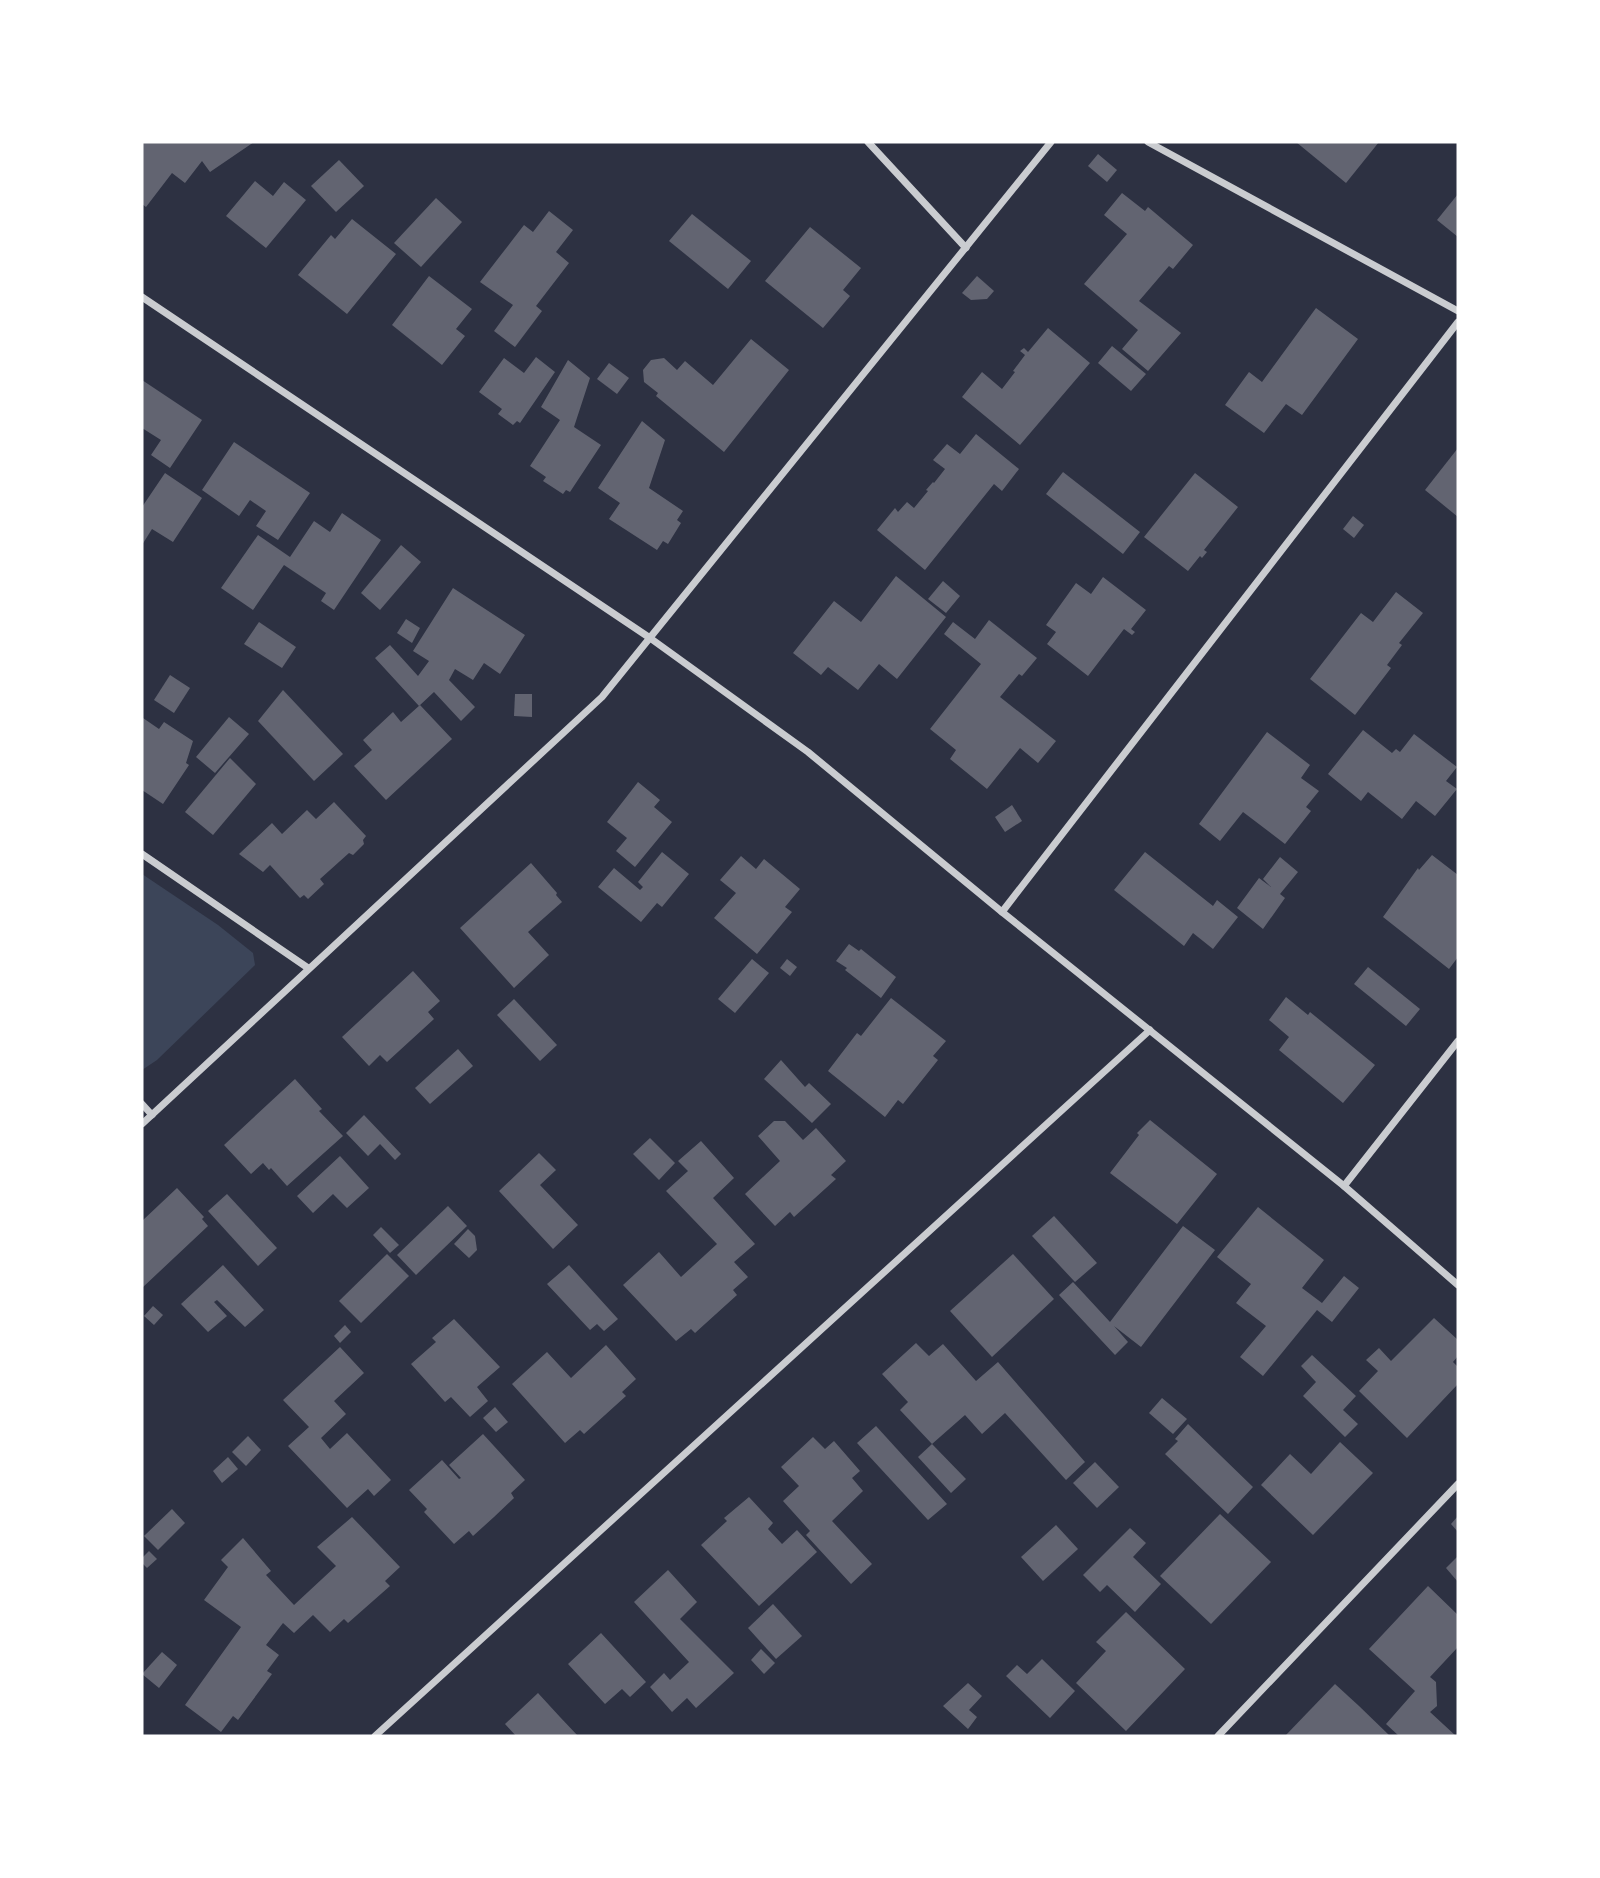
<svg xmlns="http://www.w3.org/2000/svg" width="1600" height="1878" viewBox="0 0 1600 1878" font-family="'Crimson Pro',serif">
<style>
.green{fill:#3c4559}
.building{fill:#626471}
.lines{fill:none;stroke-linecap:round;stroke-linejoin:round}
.minor{stroke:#caccd0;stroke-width:7}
</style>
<rect width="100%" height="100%" fill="#2d3142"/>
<polygon class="green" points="142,874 218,925 253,953 255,965 157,1060 142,1070"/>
<g class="building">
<polygon points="142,142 191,143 254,142 210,172 202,161 185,183 172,173 146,207 142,204"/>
<polygon points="1296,142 1379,142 1346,183"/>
<polygon points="1098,154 1117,170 1107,182 1088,166"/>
<polygon points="339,160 364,186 336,212 311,186"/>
<polygon points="255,181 273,196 284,182 306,200 266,248 226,216"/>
<polygon points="1122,193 1145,211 1148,207 1193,245 1173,269 1169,266 1139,301 1181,333 1148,371 1122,349 1138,330 1084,284 1127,234 1104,215"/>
<polygon points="1458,194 1458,237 1437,220"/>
<polygon points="436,198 462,222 421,267 394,243"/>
<polygon points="549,211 573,230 556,252 569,263 536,306 542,311 515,347 494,331 513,305 480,282 524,225 533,232"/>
<polygon points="692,214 751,261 728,289 669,241"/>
<polygon points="352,219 396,254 347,314 298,275 331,235 335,239"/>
<polygon points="810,227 861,268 843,290 850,296 823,328 765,281"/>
<polygon points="429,276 472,309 456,329 465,336 442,365 392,325"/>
<polygon points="977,276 994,291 987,299 971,300 962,293"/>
<polygon points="1316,308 1358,339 1302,415 1286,404 1264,433 1225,405 1249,372 1262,382"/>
<polygon points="1048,328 1090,363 1020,445 962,397 982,372 1002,389 1015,372 1013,371 1025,355 1020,351 1024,348 1028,352"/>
<polygon points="751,339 789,370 724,452 656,396 658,393 644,382 643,370 651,360 664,358 677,370 685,361 713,385"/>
<polygon points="1112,346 1146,374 1131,391 1098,363"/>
<polygon points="536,357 555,372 520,423 517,421 513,425 498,414 502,409 479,392 504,358 524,373"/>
<polygon points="568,360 590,378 574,427 601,445 570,492 566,490 563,494 543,481 546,477 530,466 560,420 541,407"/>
<polygon points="609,363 629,378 617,394 597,379"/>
<polygon points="142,380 202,420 170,468 151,455 161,440 142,428"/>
<polygon points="642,421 665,440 649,488 683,511 677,520 681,523 668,544 663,541 657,550 609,519 620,503 598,488"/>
<polygon points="976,434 1019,469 1002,491 994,484 925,570 877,530 895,508 898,512 907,502 914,508 928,491 926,490 933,482 934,483 945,469 933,460 947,444 960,454"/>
<polygon points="234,442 310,493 278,540 256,526 266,511 250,500 239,516 202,490"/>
<polygon points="1458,448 1458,517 1425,490"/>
<polygon points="1063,472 1140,532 1123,554 1046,494"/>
<polygon points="165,473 202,498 173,542 152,529 142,545 142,507"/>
<polygon points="1195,473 1238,507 1204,550 1207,552 1202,558 1200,556 1188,571 1144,537"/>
<polygon points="342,513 381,540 334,610 321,601 326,593 284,565 253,610 221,588 258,535 290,557 314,521 330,532"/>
<polygon points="1353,516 1364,525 1354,538 1343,529"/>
<polygon points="401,545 421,562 380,610 361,593"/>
<polygon points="896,576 946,617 897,679 879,664 858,690 828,667 821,675 793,653 834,601 861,622"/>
<polygon points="1103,577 1146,610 1131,629 1135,632 1132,635 1124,629 1088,676 1047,644 1056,632 1046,625 1076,583 1091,594"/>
<polygon points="943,581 960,596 946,613 928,599"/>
<polygon points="453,588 525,635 500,674 484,663 473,680 455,669 449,680 475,707 461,721 434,692 419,706 375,658 390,645 418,676 429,661 413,651"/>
<polygon points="1396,592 1423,613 1399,643 1402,645 1387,665 1391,668 1355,715 1310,679 1361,613 1373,622"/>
<polygon points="406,619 420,628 412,643 397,633"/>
<polygon points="989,620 1037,658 1022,676 1019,674 1000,697 1056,741 1038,763 1020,748 987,789 950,759 956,750 930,729 981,664 944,634 953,622 975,639"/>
<polygon points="259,622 296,647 282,668 244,644"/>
<polygon points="170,675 190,688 174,713 154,700"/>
<polygon points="283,690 343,754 314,781 258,721"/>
<polygon points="515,694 532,694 532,717 514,716"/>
<polygon points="420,705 452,739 386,800 354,766 372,750 363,740 393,712 401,722"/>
<polygon points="229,717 249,734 215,773 196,757"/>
<polygon points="143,718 159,729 164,722 193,741 186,763 189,765 163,804 142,790"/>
<polygon points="1363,730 1392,753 1396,749 1400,752 1414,734 1457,767 1446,781 1457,789 1435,816 1416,801 1402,819 1368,792 1361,801 1328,774"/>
<polygon points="1267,732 1310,765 1301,778 1319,791 1306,807 1311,811 1285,844 1243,812 1220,841 1199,824"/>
<polygon points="230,758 256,784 213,835 185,812"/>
<polygon points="638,782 660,800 654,807 672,822 635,867 616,851 627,838 607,822"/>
<polygon points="334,802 366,836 363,840 364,844 353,855 349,853 320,879 324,884 308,899 304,895 300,898 270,865 263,872 239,854 272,823 282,834 307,810 316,819"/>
<polygon points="1012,805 1022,821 1005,832 995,817"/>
<polygon points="662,852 689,874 662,907 657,903 641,922 598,887 614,868 640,890 643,887 638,882"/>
<polygon points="1145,852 1213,906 1217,900 1238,917 1213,949 1193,933 1184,946 1114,890"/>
<polygon points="1432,855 1458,875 1458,957 1449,969 1383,917 1418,868 1419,870"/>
<polygon points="741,856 756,869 764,859 800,889 785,907 792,912 757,954 714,918 736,893 720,880"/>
<polygon points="1280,857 1298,872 1280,894 1285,898 1263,929 1237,908 1259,878 1271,887 1263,879"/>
<polygon points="531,863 557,893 556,895 562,902 528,932 549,955 514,988 460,928"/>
<polygon points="849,944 859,951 861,949 896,977 881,998 845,970 847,968 836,961"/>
<polygon points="752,959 769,973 735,1013 718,999"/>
<polygon points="787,959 797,967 790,976 780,968"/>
<polygon points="1368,967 1420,1009 1406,1026 1354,984"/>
<polygon points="413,971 440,1001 428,1012 434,1019 387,1062 380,1055 369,1066 342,1037"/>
<polygon points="1286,997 1308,1015 1310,1012 1375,1065 1343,1103 1279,1050 1289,1037 1269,1020"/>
<polygon points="891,998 946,1041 933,1056 938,1060 903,1104 898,1100 885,1117 828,1071 857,1033 861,1036"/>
<polygon points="514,999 557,1045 540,1061 497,1015"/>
<polygon points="458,1049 473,1066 430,1104 415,1088"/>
<polygon points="781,1060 805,1087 809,1083 831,1104 812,1123 764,1079"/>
<polygon points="295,1079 322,1109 319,1111 343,1136 287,1186 271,1168 269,1170 263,1163 251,1174 224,1145"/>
<polygon points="364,1115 401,1154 395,1160 380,1144 368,1156 346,1133"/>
<polygon points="1150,1120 1217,1174 1177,1224 1110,1173 1139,1135 1137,1133"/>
<polygon points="774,1121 785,1121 803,1140 816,1128 846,1161 831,1175 836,1179 794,1217 790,1212 775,1226 745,1194 780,1161 758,1136"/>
<polygon points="650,1138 675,1163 659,1180 633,1154"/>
<polygon points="701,1141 734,1178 713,1198 755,1244 734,1262 748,1277 733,1290 737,1295 695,1333 691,1329 676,1341 623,1285 659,1252 681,1277 717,1244 666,1191 688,1171 678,1161"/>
<polygon points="539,1153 556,1170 540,1185 578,1225 553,1249 499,1191"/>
<polygon points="340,1156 369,1188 347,1208 333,1194 313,1213 297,1196"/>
<polygon points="177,1188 204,1217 202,1219 208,1226 142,1288 142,1221"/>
<polygon points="227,1194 277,1248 258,1266 208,1211"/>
<polygon points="448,1206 467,1226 416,1275 397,1255"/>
<polygon points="1258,1207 1324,1260 1302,1288 1322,1303 1344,1276 1359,1288 1332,1322 1317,1310 1263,1376 1240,1357 1266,1326 1236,1303 1251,1284 1217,1257"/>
<polygon points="1054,1216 1097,1263 1075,1282 1032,1236"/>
<polygon points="1183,1226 1215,1250 1141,1347 1114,1326 1128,1342 1115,1355 1059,1295 1073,1282 1110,1322"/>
<polygon points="381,1227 399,1245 390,1253 373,1235"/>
<polygon points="468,1229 475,1236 477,1250 469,1258 454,1244"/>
<polygon points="387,1254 409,1276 361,1323 339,1301"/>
<polygon points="1013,1254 1054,1299 992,1357 950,1311"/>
<polygon points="223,1265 264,1310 245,1327 217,1300 214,1302 227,1316 208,1332 181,1304"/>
<polygon points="569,1265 618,1319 604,1331 597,1324 590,1330 547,1284"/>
<polygon points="153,1306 163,1315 154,1325 144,1316"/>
<polygon points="1434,1318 1458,1340 1458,1356 1453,1362 1458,1367 1458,1384 1407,1438 1359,1391 1378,1371 1366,1360 1379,1348 1391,1361"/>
<polygon points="454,1319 500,1367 477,1387 488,1401 470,1417 451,1397 445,1402 411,1364 436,1342 432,1338"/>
<polygon points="345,1325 351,1332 340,1343 334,1336"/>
<polygon points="916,1343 929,1356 943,1344 976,1381 998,1362 1085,1462 1066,1480 1005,1413 982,1434 965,1415 932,1444 900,1410 908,1402 882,1374"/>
<polygon points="606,1345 636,1379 622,1392 626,1396 584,1434 580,1430 565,1443 512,1384 547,1352 571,1378"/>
<polygon points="340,1347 364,1373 334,1401 346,1414 321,1438 330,1449 347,1433 391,1480 374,1496 368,1489 347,1508 288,1446 309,1427 283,1400"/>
<polygon points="1312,1355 1356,1396 1343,1410 1358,1424 1345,1437 1303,1396 1316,1382 1301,1366"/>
<polygon points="1162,1398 1187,1419 1173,1434 1149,1413"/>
<polygon points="495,1407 508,1422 496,1432 483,1418"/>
<polygon points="1188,1424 1253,1487 1228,1514 1165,1454 1178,1441 1175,1439"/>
<polygon points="876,1426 947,1504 928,1520 857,1443"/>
<polygon points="483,1434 525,1480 511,1493 514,1498 494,1517 473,1536 469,1531 454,1544 424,1512 427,1509 409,1490 442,1460 459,1479 461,1478 449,1465"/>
<polygon points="248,1436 261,1450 246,1466 232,1452"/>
<polygon points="813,1437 825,1449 834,1441 860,1471 852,1478 863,1491 832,1521 872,1564 851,1584 806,1535 810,1531 783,1501 799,1486 781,1467"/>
<polygon points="1340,1442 1373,1473 1313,1535 1261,1485 1290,1454 1311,1474"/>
<polygon points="932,1444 966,1479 951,1493 918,1457"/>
<polygon points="228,1457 238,1469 222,1483 213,1471"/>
<polygon points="1095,1462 1119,1487 1097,1508 1073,1483"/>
<polygon points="749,1497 773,1523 768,1529 782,1544 797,1530 817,1552 759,1606 701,1545 727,1521 724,1518"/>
<polygon points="172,1509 185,1523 158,1550 144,1536"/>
<polygon points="1220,1514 1271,1562 1211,1624 1160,1576"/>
<polygon points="1458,1516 1458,1532 1451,1524"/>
<polygon points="352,1517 400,1567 385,1581 390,1586 348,1623 344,1619 330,1632 313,1615 294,1633 283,1623 266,1645 279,1655 267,1671 272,1674 238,1720 233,1716 221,1732 185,1705 241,1627 204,1600 228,1567 221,1560 243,1538 271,1571 266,1575 294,1605 336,1566 317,1547"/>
<polygon points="1056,1525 1078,1549 1043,1581 1021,1557"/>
<polygon points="1130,1528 1146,1543 1133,1557 1161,1584 1135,1612 1107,1585 1100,1592 1083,1575"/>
<polygon points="149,1551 157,1559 147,1568 142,1563 142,1558"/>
<polygon points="1458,1556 1458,1582 1446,1568"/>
<polygon points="668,1570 697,1602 680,1619 734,1673 696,1708 687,1698 672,1712 650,1687 664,1673 670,1680 689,1662 634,1602"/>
<polygon points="1428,1586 1458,1615 1458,1647 1430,1677 1436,1682 1437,1706 1430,1712 1456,1736 1399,1736 1386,1724 1415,1691 1369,1649"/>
<polygon points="773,1604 802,1636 776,1659 748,1628"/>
<polygon points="1126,1612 1185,1669 1126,1731 1076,1683 1106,1651 1096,1642"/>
<polygon points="601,1633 646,1682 630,1697 622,1689 605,1704 568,1664"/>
<polygon points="761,1649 775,1663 764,1674 751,1660"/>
<polygon points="162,1652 177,1665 159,1688 142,1674"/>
<polygon points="1042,1659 1075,1691 1050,1718 1006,1676 1017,1665 1027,1674"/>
<polygon points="968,1683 982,1696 969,1710 977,1717 968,1729 943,1706"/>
<polygon points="1335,1684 1359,1706 1390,1736 1285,1736"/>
<polygon points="538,1693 560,1717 578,1736 516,1736 505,1724"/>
</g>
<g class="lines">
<g class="minor">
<polyline points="868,142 966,248"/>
<polyline points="1148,142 1458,311"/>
<polyline points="142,297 650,638 808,752 1002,912 1344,1186 1458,1285"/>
<polyline points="142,854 308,968"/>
<polyline points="1002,912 1458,322"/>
<polyline points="142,1104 152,1115"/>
<polyline points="142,1124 602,697 1051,142"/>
<polyline points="1344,1186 1458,1041"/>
<polyline points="375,1736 1150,1030"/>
<polyline points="1218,1736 1458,1484"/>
</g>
</g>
<rect width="1600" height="1878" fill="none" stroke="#ffffff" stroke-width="287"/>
</svg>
